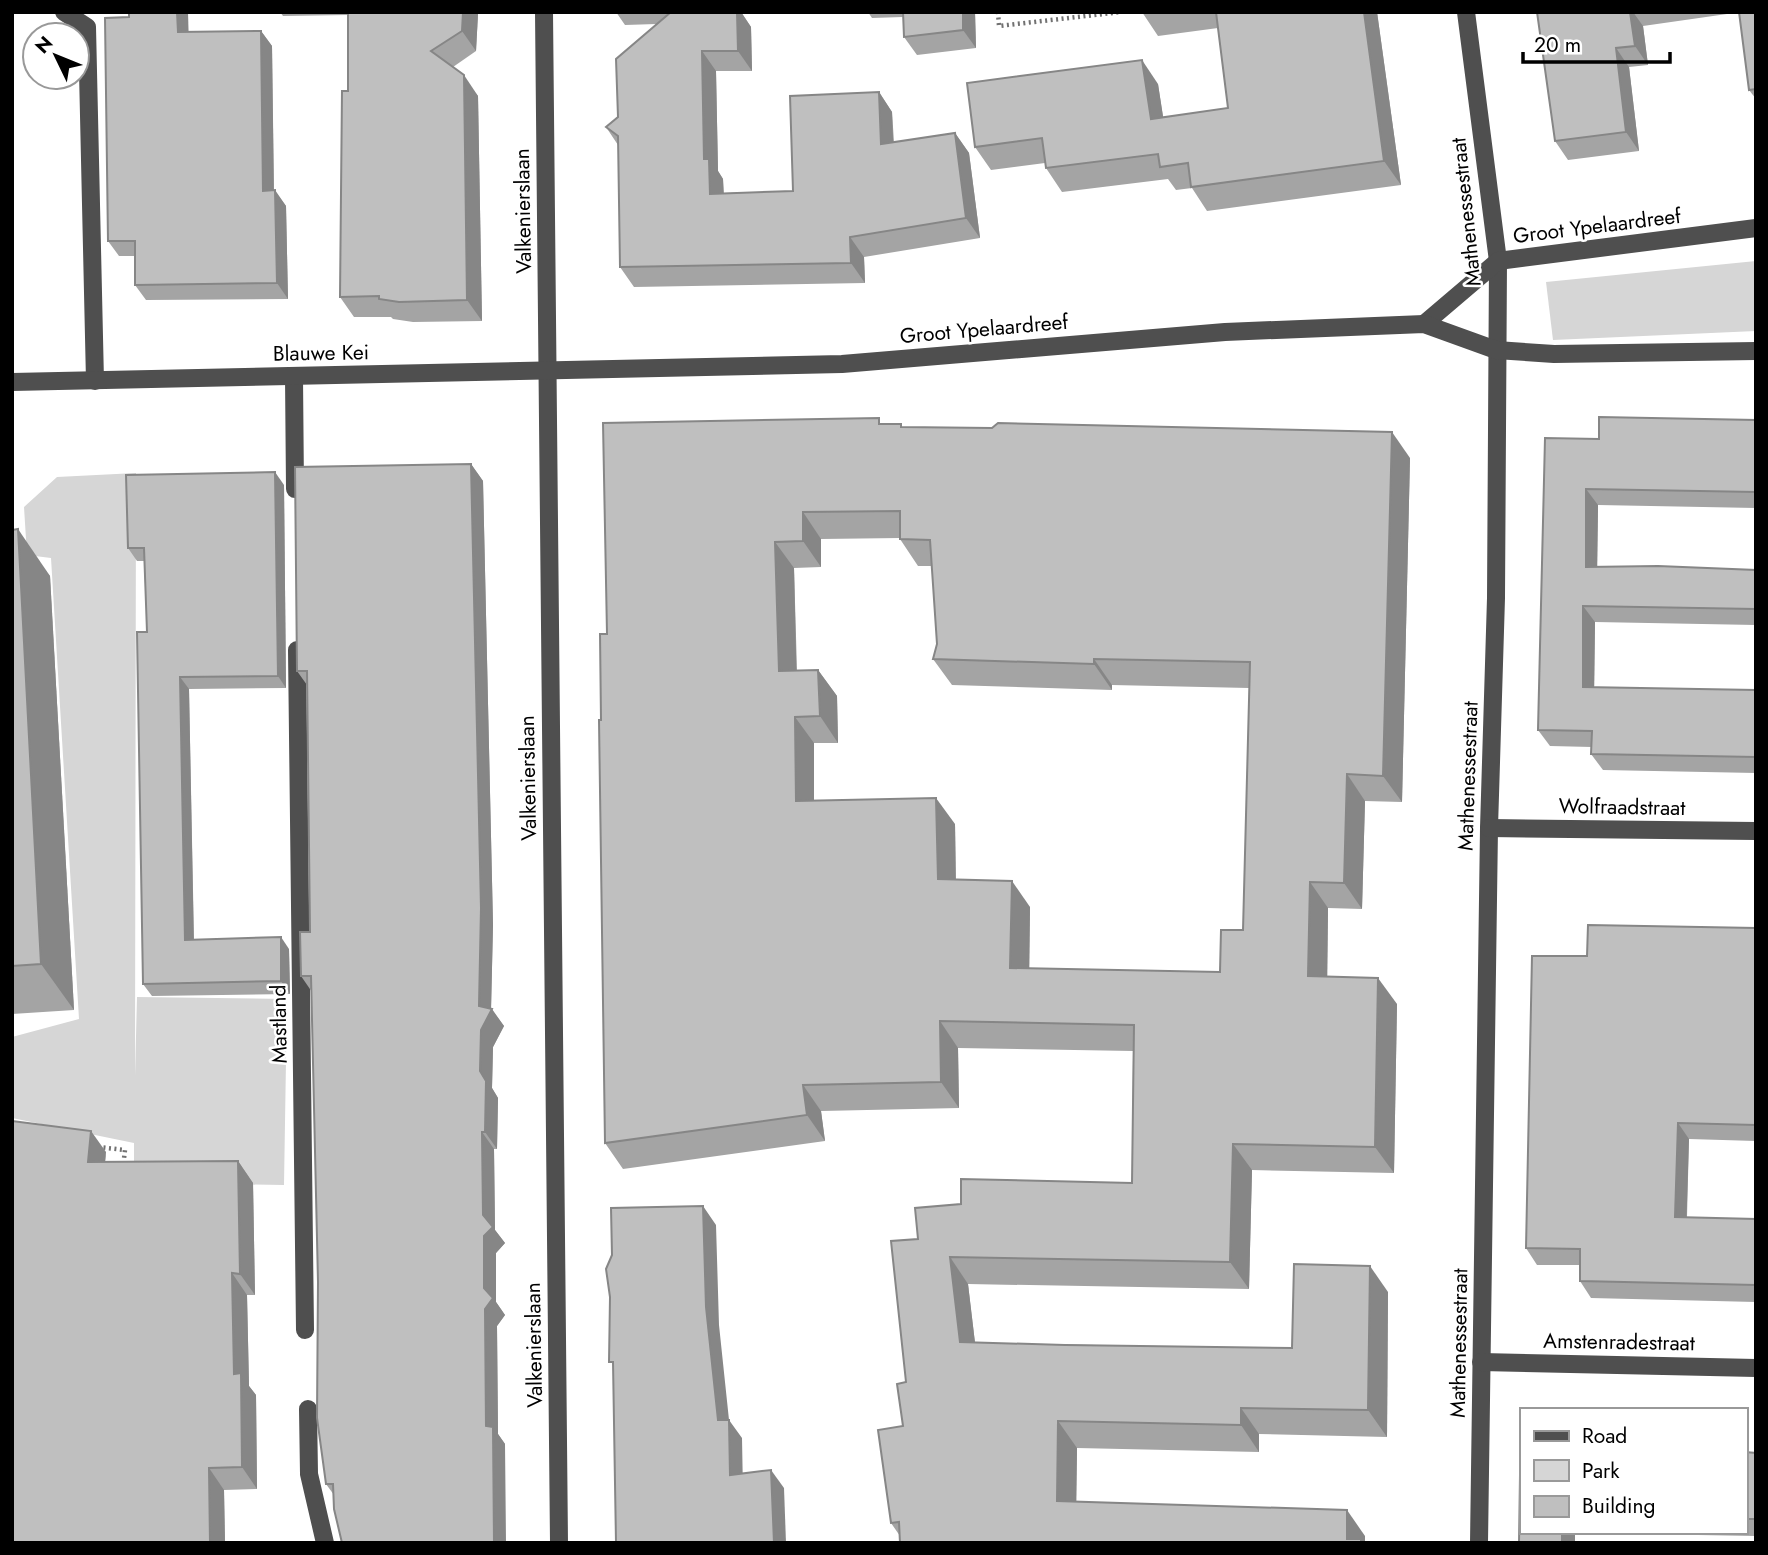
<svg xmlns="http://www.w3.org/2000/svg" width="1768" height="1555" viewBox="0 0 1768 1555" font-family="Jost,sans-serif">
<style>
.green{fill:#d6d6d6}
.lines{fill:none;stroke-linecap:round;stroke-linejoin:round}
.path{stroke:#717171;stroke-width:4.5;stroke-dasharray:2 3.5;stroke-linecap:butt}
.minor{stroke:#4f4f4f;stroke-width:18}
.wall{fill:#a4a4a4;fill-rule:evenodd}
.shaded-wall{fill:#868686}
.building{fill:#bfbfbf;stroke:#868686;stroke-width:2;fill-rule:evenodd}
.labels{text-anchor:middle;stroke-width:5;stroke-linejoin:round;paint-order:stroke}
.street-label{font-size:21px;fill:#000;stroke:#fff}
</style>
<rect width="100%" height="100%" fill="#fff"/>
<g class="green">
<polygon points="1756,261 1756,331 1553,340 1546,282"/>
<polygon points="136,473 135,1076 137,997 287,999 284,1185 134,1183 134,1143 12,1118 12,1037 79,1019 51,558 27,555 24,507 57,477"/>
</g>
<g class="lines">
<g class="path">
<polyline points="998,12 999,26 1121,12"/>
<polyline points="98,1147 125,1150 123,1167"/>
</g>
<g class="minor">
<polyline points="64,12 87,27 95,381"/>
<polyline points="544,12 559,1543"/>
<polyline points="1466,12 1498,261 1496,598 1489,828 1479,1543"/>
<polyline points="1424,324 1498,261 1756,228"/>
<polyline points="294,377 295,489"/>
<polyline points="12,382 842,364 1225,332 1424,324 1496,350 1554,354 1756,351"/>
<polyline points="297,650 305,1330"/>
<polyline points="1489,828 1756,831"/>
<polyline points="1481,1362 1756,1368"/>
<polyline points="308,1409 309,1474 325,1543"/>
</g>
</g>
<g class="wall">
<polygon points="129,12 188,12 188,31 261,31 272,46 274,190 286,206 288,299 146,300 135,285 135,256 119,256 108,241"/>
<polygon points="280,12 477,12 478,14 476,51 453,67 478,96 482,321 413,322 393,319 391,317 354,317 340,297 348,91 348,15 283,16"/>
<polygon points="616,12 741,12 751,27 752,71 716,71 718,171 723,179 724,193 793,191 879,92 892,112 894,142 955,133 969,153 980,238 864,257 865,283 634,287 620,267 618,145 606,127 618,117 656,24 625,25"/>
<polygon points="868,12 975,12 976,48 917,55 904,37 903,17 872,18"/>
<polygon points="1142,12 1377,12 1401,185 1207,211 1192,188 1176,190 1168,179 1062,192 1046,168 1045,163 991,170 975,147 1158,84 1163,117 1228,108 1218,28 1158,36"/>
<polygon points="1537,12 1727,12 1727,14 1643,26 1648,65 1629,67 1639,151 1568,160 1555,141"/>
<polygon points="1756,12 1756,99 1749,90"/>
<polygon points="1756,420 1756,508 1598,505 1597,567 1756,570 1756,625 1595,622 1594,687 1756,690 1756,773 1603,770 1591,754 1592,747 1550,746 1538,730 1545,438 1599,439"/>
<path d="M883,424H901L902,427L1410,458L1402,802L1365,801L1362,909L1328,908L1327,976L1397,1004L1394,1173L1252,1170L1249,1289L968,1284L975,1343L1292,1348L1388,1292L1387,1437L1259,1434V1452L1077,1448L1076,1502L1365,1536V1543H900V1536L891,1523L903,1426L918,1239L961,1204L1132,1183L1133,1051L958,1048L959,1108L821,1111L825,1141L623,1169L605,1143L601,720L607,634ZM900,538V539L918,566H932L937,644L933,659L952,685L1112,690V685L1249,688L1243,930L1220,972L1029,969L1030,907L956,879L955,824L814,800V743H838L837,696L818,670H797L794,568L821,567V539Z"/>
<polygon points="471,464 483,481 493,925 491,1009 504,1026 493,1047 492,1088 498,1098 497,1149 494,1149 495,1230 505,1243 496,1253 496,1302 505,1315 497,1326 498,1434 505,1444 334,1495 326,1484 318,1282 312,992 301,976 310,932 309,827 307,685 297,671"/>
<polygon points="284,485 286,688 189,689 194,939 289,949 290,994 152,996 143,984 147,632 144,561 137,561 128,548"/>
<polygon points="12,530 50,576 74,1010 12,1014"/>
<polygon points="1756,928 1756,1141 1689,1139 1687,1217 1756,1219 1756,1302 1591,1298 1580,1281 1580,1265 1537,1265 1526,1248 1587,956"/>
<polygon points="106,1152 105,1162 238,1161 253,1183 255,1295 247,1295 249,1386 256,1395 257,1489 224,1490 225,1543 12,1543"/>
<polygon points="1745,1452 1756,1453 1756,1536 1521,1532 1745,1532"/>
</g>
<g class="shaded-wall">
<polygon points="177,12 188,12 189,47 178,32"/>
<polygon points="463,12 477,12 478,14 476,51 462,31"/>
<polygon points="729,12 741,12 751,27 752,71 738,51"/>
<polygon points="963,12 975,12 976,48 963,30"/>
<polygon points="1364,12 1377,12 1401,185 1384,161"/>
<polygon points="1630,12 1633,12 1643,26 1648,65 1635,46"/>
<polygon points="261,31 272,46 274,206 263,191"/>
<polygon points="1616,48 1629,67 1639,151 1626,132"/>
<polygon points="702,51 716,71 718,171 723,179 724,214 710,194 704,159"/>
<polygon points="1142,60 1158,84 1167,142 1151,119"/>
<polygon points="464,75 478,96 482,321 467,300"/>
<polygon points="879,92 892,112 894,164 881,144"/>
<polygon points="955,133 969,153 980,238 966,218"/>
<polygon points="275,190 286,206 288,299 277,283"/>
<polygon points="850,237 864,257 865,283 851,263"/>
<polygon points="1392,432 1410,458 1402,802 1383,776"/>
<polygon points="471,464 483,481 493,925 491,1011 492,1009 504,1026 493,1047 492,1088 498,1098 497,1149 485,1132 480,1071 481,1030 479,1006"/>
<polygon points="275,472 284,485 286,688 278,676"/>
<polygon points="1586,489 1598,505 1597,584 1586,567"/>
<polygon points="803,512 821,539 821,567 803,541"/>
<polygon points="18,529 50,576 74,1010 41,964"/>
<polygon points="775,542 794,568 797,697 779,671"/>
<polygon points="1583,606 1595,622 1594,703 1583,687"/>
<polygon points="1094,659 1112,685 1112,690 1094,664"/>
<polygon points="818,670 837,696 838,743 820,716"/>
<polygon points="180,677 189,689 194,952 185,940"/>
<polygon points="795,717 814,743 814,827 796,801"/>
<polygon points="1347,774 1365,801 1362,909 1344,883"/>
<polygon points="936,798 955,824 956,905 938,879"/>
<polygon points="1012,881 1030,907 1029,994 1010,968"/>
<polygon points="1310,882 1328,908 1327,1002 1308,976"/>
<polygon points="281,937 289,949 290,994 281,981"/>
<polygon points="1378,978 1397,1004 1394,1173 1375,1147"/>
<polygon points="940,1021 958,1048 959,1108 941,1082"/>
<polygon points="803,1085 821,1111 825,1141 807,1115"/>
<polygon points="1678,1123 1689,1139 1686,1234 1675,1217"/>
<polygon points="91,1131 106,1152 103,1184 88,1162"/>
<polygon points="482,1132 494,1149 495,1230 505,1243 496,1253 496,1302 505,1315 497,1326 498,1434 505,1444 506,1543 494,1543 486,1426"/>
<polygon points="1233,1144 1252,1170 1249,1289 1230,1262"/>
<polygon points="238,1161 253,1183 255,1295 240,1274"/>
<polygon points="703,1206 716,1225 719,1325 729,1420 742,1438 743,1493 730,1475 718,1420 706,1307"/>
<polygon points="950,1257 968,1284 978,1368 960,1342"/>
<polygon points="1370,1266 1388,1292 1387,1437 1368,1410"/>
<polygon points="232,1273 247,1295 249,1386 256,1395 257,1489 242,1467 234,1374"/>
<polygon points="1241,1408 1259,1434 1259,1452 1241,1425"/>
<polygon points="1058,1421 1077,1448 1076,1528 1057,1501"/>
<polygon points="209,1468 224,1490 225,1543 210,1543"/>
<polygon points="771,1470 784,1488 786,1543 774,1543"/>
<polygon points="1347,1510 1365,1536 1365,1543 1349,1543 1347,1539"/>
<rect x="1562" y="1532" width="13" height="11"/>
</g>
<g class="building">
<polygon points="129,12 177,12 178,32 261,31 263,191 275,190 277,283 135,285 135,241 108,241 105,18 129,17"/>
<polygon points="348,12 463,12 462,31 431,51 464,75 467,300 399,302 379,299 379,296 340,297 342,91 348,91"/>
<polygon points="671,12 737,12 738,51 702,51 704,159 709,159 710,194 793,191 790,96 879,92 881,144 955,133 966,218 850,237 851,263 620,267 618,136 606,127 618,117 616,59"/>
<polygon points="903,12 963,12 963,30 904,37"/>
<polygon points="1216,12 1364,12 1384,161 1191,187 1188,163 1160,167 1158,154 1046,168 1042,138 975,147 967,83 1142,60 1151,119 1228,108"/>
<polygon points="1537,12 1630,12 1635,46 1616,48 1626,132 1555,141"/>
<polygon points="1739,12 1756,12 1756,89 1749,90"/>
<polygon points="1599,417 1756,420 1756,492 1586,489 1586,567 1658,566 1756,570 1756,609 1583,606 1583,687 1756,690 1756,757 1591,754 1592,731 1538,730 1545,438 1599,439"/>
<path d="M879,418V424H901V427L992,428L998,423L1392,432L1383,776L1347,774L1344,883L1310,882L1308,976L1378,978L1375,1147L1233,1144L1230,1262L950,1257L960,1342L1065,1345L1292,1348L1294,1264L1370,1266L1368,1410L1241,1408V1425L1058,1421L1057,1501L1347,1510V1539H1361V1543H900L899,1522L891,1523L878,1430L903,1426L897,1384L906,1382L891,1241L918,1239L915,1208L961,1204V1179L1132,1183L1134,1025L940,1021L941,1082L803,1085L807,1115L605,1143L599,720H601L600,634H607L603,423ZM900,511V539L930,540L937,644L933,659L1094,664V659L1250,662L1243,930H1221L1220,972L1010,968L1012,881L938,879L936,798L796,801L795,717L820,716L818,670L779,671L775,542L803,541V512Z"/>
<polygon points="471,464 481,908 479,1006 492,1009 481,1030 480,1071 486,1081 485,1132 482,1132 483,1215 493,1227 484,1236 484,1288 493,1298 485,1309 486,1426 493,1427 494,1543 342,1543 334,1509 333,1484 326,1484 317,1418 318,1282 311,976 301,976 300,932 310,932 307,671 297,671 295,467"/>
<polygon points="275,472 278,676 180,677 185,940 281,937 281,981 143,984 137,632 147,632 144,548 128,548 126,475"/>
<polygon points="18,529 41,964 12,966 12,530"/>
<polygon points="1588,925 1756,928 1756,1125 1678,1123 1675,1217 1756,1219 1756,1285 1580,1281 1580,1249 1526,1248 1532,956 1587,956"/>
<polygon points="12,1121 91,1131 88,1162 238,1161 240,1274 232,1273 234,1374 241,1373 242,1467 209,1468 210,1543 12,1543"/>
<polygon points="703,1206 706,1307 718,1420 729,1420 730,1475 771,1470 774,1543 616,1543 613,1362 609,1362 610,1297 606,1269 612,1255 611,1208"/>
<polygon points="1745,1452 1756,1453 1756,1519 1745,1519"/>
<polygon points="1520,1475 1521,1475 1521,1532 1562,1532 1562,1543 1519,1543"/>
</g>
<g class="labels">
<g class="street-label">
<text transform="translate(523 211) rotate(-91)" y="7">Valkenierslaan</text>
<text transform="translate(1466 212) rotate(-96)" y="7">Mathenessestraat</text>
<text transform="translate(1597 226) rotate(-7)" y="7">Groot Ypelaardreef</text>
<text transform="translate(984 329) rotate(-5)" y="7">Groot Ypelaardreef</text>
<text transform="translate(321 353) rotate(-1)" y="7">Blauwe Kei</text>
<text transform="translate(1468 776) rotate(-88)" y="7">Mathenessestraat</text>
<text transform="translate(528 778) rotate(-91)" y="7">Valkenierslaan</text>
<text transform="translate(1622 807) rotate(1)" y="7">Wolfraadstraat</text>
<text transform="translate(279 1024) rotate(-91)" y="7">Mastland</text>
<text transform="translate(1619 1342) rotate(1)" y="7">Amstenradestraat</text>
<text transform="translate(1459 1343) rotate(-89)" y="7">Mathenessestraat</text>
<text transform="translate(534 1345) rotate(-91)" y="7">Valkenierslaan</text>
</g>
</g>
<rect width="1768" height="1555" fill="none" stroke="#000000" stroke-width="28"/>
<rect x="1520" y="1408" width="228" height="126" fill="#ffffff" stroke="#999999" stroke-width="2"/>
<rect x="1534" y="1431" width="35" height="10" fill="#4f4f4f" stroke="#999999" stroke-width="2"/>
<text x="1582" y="1443" font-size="21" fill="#000000">Road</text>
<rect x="1534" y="1460" width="35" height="21" fill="#d6d6d6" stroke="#999999" stroke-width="2"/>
<text x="1582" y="1478" font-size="21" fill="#000000">Park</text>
<rect x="1534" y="1496" width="35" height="21" fill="#bfbfbf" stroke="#999999" stroke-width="2"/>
<text x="1582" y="1513" font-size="21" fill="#000000">Building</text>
<g transform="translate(56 56) rotate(313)"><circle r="33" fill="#ffffff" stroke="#999999" stroke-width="2"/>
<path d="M0-5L12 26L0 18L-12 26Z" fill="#000000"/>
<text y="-10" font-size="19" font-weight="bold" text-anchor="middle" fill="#000000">N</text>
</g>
<path d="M1523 52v10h147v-10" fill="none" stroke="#000000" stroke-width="3.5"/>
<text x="1534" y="52" font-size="21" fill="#000000" stroke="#ffffff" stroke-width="5" paint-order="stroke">20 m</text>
</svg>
